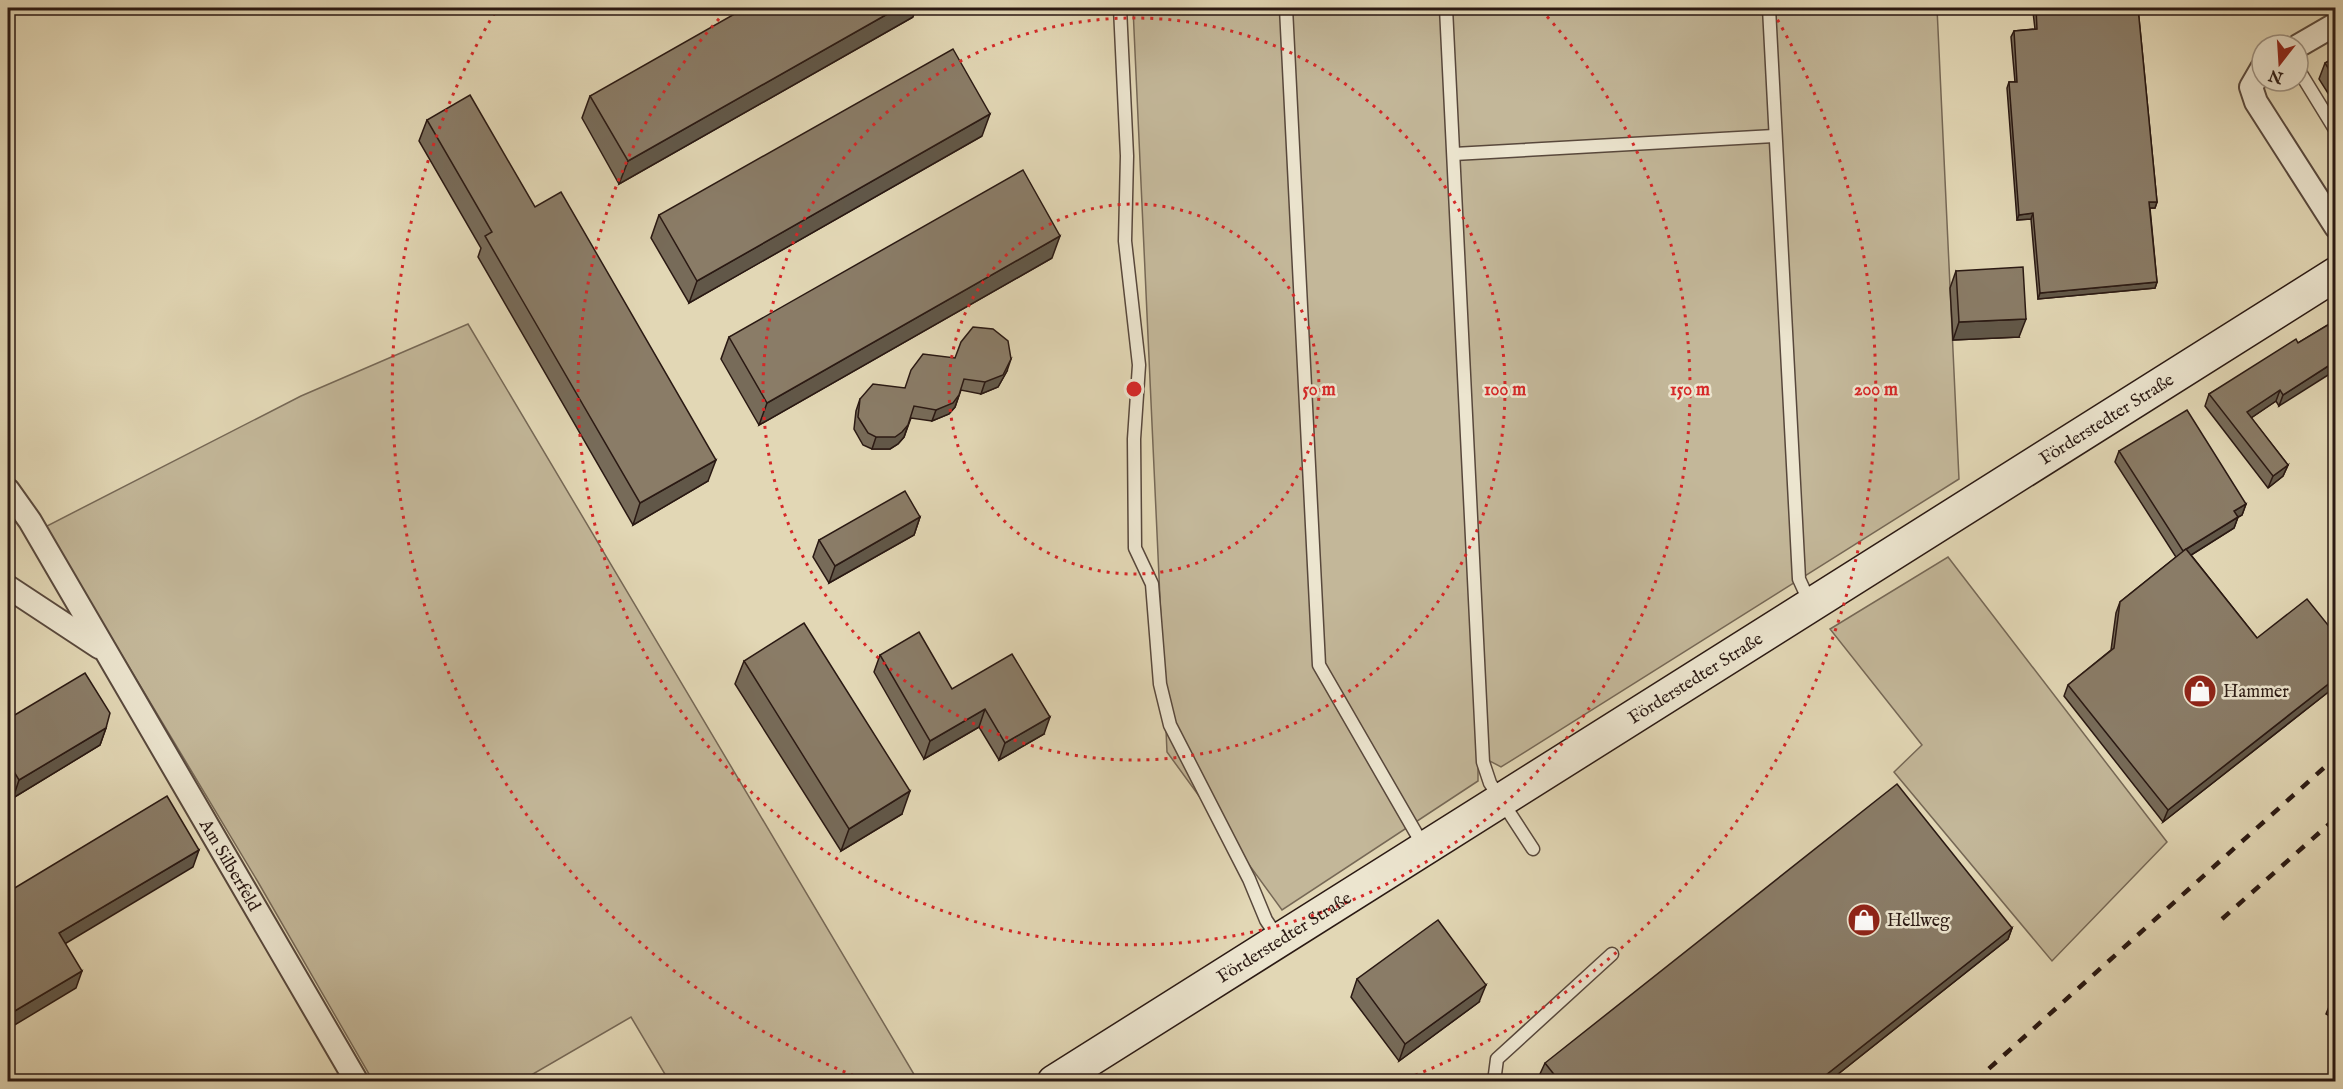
<svg xmlns="http://www.w3.org/2000/svg" width="2343" height="1089" viewBox="0 0 2343 1089" font-family="'IM FELL English',serif">
<style>
.green{fill:#c3b799;stroke:#766856;stroke-width:1.5}
.lines{fill:none;stroke-linecap:round;stroke-linejoin:round}
.service-casing{stroke:#58483c;stroke-width:15}
.minor-casing{stroke:#58483c;stroke-width:26}
.secondary-casing{stroke:#2a1913;stroke-width:36}
.service{stroke:#ece5cf;stroke-width:12}
.minor{stroke:#ece5cf;stroke-width:22}
.secondary{stroke:#ece5cf;stroke-width:33}
.rail{stroke:#2a1913;stroke-width:4.5;stroke-dasharray:10 10;stroke-linecap:butt}
.wall{fill:#776b59;stroke:#2a1913;stroke-width:1.5}
.shaded-wall{fill:#615748;stroke:#2a1913;stroke-width:1.5}
.building{fill:#8a7c67;stroke:#2a1913;stroke-width:1.5}
.ring{fill:none;stroke:#d62828;stroke-width:3;stroke-dasharray:3 6}
.labels{text-anchor:middle;stroke-width:5;stroke-linejoin:round;paint-order:stroke}
.street-label{font-size:18px;fill:#2a1913;stroke:#ece5cf}
.poi-label{font-size:18px;fill:#2a1913;stroke:#ece5cf;text-anchor:start}
.centre{fill:#d62828;stroke:#ece5cf;stroke-width:3}
.ring-label{font-size:18px;text-anchor:middle;font-weight:bold;fill:#d62828;stroke:#ece5cf;stroke-width:5;stroke-linejoin:round;paint-order:stroke}
</style>
<rect width="100%" height="100%" fill="#e2d7b5"/>
<filter id="stains"><feTurbulence type="fractalNoise" baseFrequency=".00333" numOctaves="4"/><feColorMatrix values="0 0 0 0 .2 0 0 0 0 .09 0 0 0 0 .02 0 0 0 .5 -.17"/></filter>
<radialGradient id="worn" r=".72"><stop offset=".6" stop-color="#630" stop-opacity="0"/><stop offset="1" stop-color="#630" stop-opacity=".3"/></radialGradient>
<g class="green">
<polygon points="1133,8 1937,8 1959,479 1501,767 1488,760 1478,766 1478,781 1282,910 1167,752"/>
<polygon points="468,324 918,1081 669,1081 631,1017 521,1081 373,1081 258,882 45,527 301,396"/>
<polygon points="1948,557 2167,842 2052,961 1894,772 1922,745 1830,629"/>
</g>
<g class="lines">
<g class="service-casing">
<g id="service">
<polyline points="1120,8 1127,156 1125,241 1139,365 1134,439 1135,548 1152,584 1160,684 1170,725 1249,879 1266,920 1278,938"/>
<polyline points="1286,8 1319,665 1424,847"/>
<polyline points="1446,8 1483,762 1490,783 1533,849"/>
<polyline points="1769,8 1799,579 1810,603"/>
<polyline points="2298,69 2336,131"/>
<polyline points="1454,154 1774,136"/>
<polyline points="1494,1082 1497,1059 1612,954"/>
</g>
</g>
<g class="minor-casing">
<g id="minor">
<polyline points="2298,46 2336,24"/>
<polyline points="2262,68 2251,87 2256,102 2336,227"/>
<path id="s1" d="M8,490L30,521L357,1082"/>
<polyline points="8,587 99,647"/>
</g>
</g>
<g class="secondary-casing">
<g id="secondary">
<path id="s2" d="M1054,1082L2336,274"/>
</g>
</g>
<use href="#service" class="service"/>
<use href="#minor" class="minor"/>
<use href="#secondary" class="secondary"/>
<g class="rail">
<polyline points="2222,919 2336,818"/>
<polyline points="1974,1082 2336,757"/>
</g>
</g>
<g class="wall">
<polygon points="2035,8 2138,8 2157,202 2155,208 2150,208 2157,282 2155,288 2038,299 2031,219 2017,220 2007,88 2009,82 2015,82 2011,37 2014,31 2035,29 2033,12"/>
<polygon points="913,17 619,184 582,118 590,96"/>
<polygon points="2336,57 2336,106 2319,79 2325,63"/>
<polygon points="427,120 535,207 708,481 633,525 478,257 481,248 419,141"/>
<polygon points="982,136 689,303 651,238 659,215"/>
<polygon points="1052,258 759,425 721,359 729,337"/>
<polygon points="1956,271 2019,337 1953,340 1950,288"/>
<polygon points="2336,320 2279,406 2276,401 2251,418 2288,465 2283,476 2268,488 2205,406 2209,394 2298,343"/>
<polygon points="1007,371 998,387 981,394 961,390 955,407 949,414 932,421 911,418 904,437 898,444 890,449 872,449 863,445 854,429 856,411 860,399 905,388"/>
<polygon points="2119,451 2246,504 2242,515 2238,517 2234,528 2191,555 2257,638 2336,635 2336,686 2163,822 2064,696 2068,685 2111,650 2116,613 2120,602 2176,557 2115,462"/>
<polygon points="920,517 914,535 829,583 813,557 819,540"/>
<polygon points="880,655 952,689 1044,734 999,760 979,727 924,759 874,672"/>
<polygon points="744,661 902,814 841,851 735,684"/>
<polygon points="8,719 106,728 100,745 13,798 8,789"/>
<polygon points="2012,928 2008,939 1828,1082 1546,1082 1540,1074 1545,1063"/>
<polygon points="1357,979 1479,1002 1399,1061 1351,997"/>
<polygon points="2336,990 2336,1020 2326,1014"/>
</g>
<g class="shaded-wall">
<polygon points="898,8 916,8 913,17 619,184 628,161"/>
<polygon points="990,114 982,136 689,303 697,281"/>
<polygon points="2149,202 2157,202 2155,208 2147,208"/>
<polygon points="2033,213 2031,219 2017,220 2019,215"/>
<polygon points="1060,236 1052,258 759,425 767,403"/>
<polygon points="2157,282 2155,288 2038,299 2040,293"/>
<polygon points="2026,319 2019,337 1953,340 1959,322"/>
<polygon points="1011,359 1007,371 998,387 981,394 985,382"/>
<polygon points="2336,361 2336,370 2279,406 2283,395"/>
<polygon points="2280,390 2276,401 2242,424 2247,412"/>
<polygon points="959,395 955,407 949,414 932,421 936,410"/>
<polygon points="908,425 904,437 898,444 890,449 872,449 876,437"/>
<polygon points="716,460 708,481 633,525 640,503"/>
<polygon points="2288,465 2283,476 2268,488 2273,476"/>
<polygon points="2246,504 2242,515 2230,522 2234,511"/>
<polygon points="920,517 914,535 829,583 835,566"/>
<polygon points="2238,517 2234,528 2180,562 2183,551"/>
<polygon points="2336,678 2336,686 2163,822 2168,810"/>
<polygon points="985,709 979,727 924,759 930,741"/>
<polygon points="1050,717 1044,734 999,760 1005,743"/>
<polygon points="106,728 100,745 13,798 19,780"/>
<polygon points="910,791 902,814 841,851 849,829"/>
<polygon points="199,850 193,867 53,951 59,933"/>
<polygon points="2012,928 2008,939 1828,1082 1817,1082"/>
<polygon points="82,971 76,988 8,1029 8,1015"/>
<polygon points="1486,985 1479,1002 1399,1061 1405,1044"/>
</g>
<g class="building">
<polygon points="745,8 898,8 628,161 590,96"/>
<polygon points="2036,8 2138,8 2157,202 2149,202 2157,282 2040,293 2033,213 2019,215 2009,82 2017,82 2014,31 2037,29"/>
<polygon points="953,49 990,114 697,281 659,215"/>
<polygon points="2336,57 2336,81 2325,63"/>
<polygon points="470,95 535,207 561,192 716,460 640,503 485,236 492,232 427,120"/>
<polygon points="1023,170 1060,236 767,403 729,337"/>
<polygon points="2023,267 2026,319 1959,322 1956,271"/>
<polygon points="2336,320 2336,361 2283,395 2280,390 2247,412 2288,465 2273,476 2209,394 2296,339 2298,343"/>
<polygon points="973,327 993,329 1008,341 1011,359 1003,375 985,382 964,379 959,395 953,403 936,410 914,406 908,425 902,432 895,437 876,437 868,433 858,417 860,399 873,384 905,388 911,370 923,354 955,358 961,342"/>
<polygon points="2187,410 2246,504 2234,511 2238,517 2183,551 2119,451"/>
<polygon points="905,491 920,517 835,566 819,540"/>
<polygon points="2186,549 2257,638 2307,599 2336,635 2336,678 2168,810 2068,685 2114,648 2120,602"/>
<polygon points="804,623 910,791 849,829 744,661"/>
<polygon points="919,632 952,689 1012,654 1050,717 1005,743 985,709 930,741 880,655"/>
<polygon points="85,673 110,713 106,728 19,780 8,762 8,719"/>
<polygon points="1897,784 2012,928 1817,1082 1560,1082 1545,1063"/>
<polygon points="167,796 199,850 59,933 82,971 8,1015 8,892"/>
<polygon points="1438,920 1486,985 1405,1044 1357,979"/>
</g>
<g class="ring">
<circle cx="1134" cy="389" r="185"/>
<circle cx="1134" cy="389" r="371"/>
<path d="M1541 10A556 556 0 1 1 727 10"/>
<path d="M862 1079A742 742 0 0 1 495 12M1773 12A742 742 0 0 1 1406 1079"/>
</g>
<defs>
<g id="shop-disc" transform="scale(1.725)"><circle r="9.5" fill="#8f2418" stroke="#ece5cf"/><path d="M-5-2.5h2.3a2.7 3.5 0 0 1 5.4 0H5L5.5 6h-11ZM-1.5-2.5h3a1.5 2.3 0 0 0-3 0Z" fill="#fff"/></g>
</defs>
<g fill-rule="evenodd">
<use href="#shop-disc" x="2200" y="691"/>
<use href="#shop-disc" x="1864" y="920"/>
</g>
<g class="labels">
<g class="street-label">
<text dy="6" stroke="none"><textPath href="#s2" startOffset="1244">Förderstedter Straße</textPath></text>
<text dy="6" stroke="none"><textPath href="#s2" startOffset="758">Förderstedter Straße</textPath></text>
<text dy="6" stroke="none"><textPath href="#s1" startOffset="436">Am Silberfeld</textPath></text>
<text dy="6" stroke="none"><textPath href="#s2" startOffset="272">Förderstedter Straße</textPath></text>
</g>
<g class="poi-label">
<text x="2223" y="697">Hammer</text>
<text x="1887" y="926">Hellweg</text>
</g>
</g>
<circle cx="1134" cy="389" r="9" class="centre"/>
<g class="ring-label">
<text x="1319" y="395">50 m</text>
<text x="1505" y="395">100 m</text>
<text x="1690" y="395">150 m</text>
<text x="1876" y="395">200 m</text>
</g>
<rect width="2343" height="1089" fill="none" stroke="#e2d7b5" stroke-width="30"/>
<rect x="9" y="9" width="2325" height="1071" fill="none" stroke="#2a1913" stroke-width="3"/>
<rect x="15" y="15" width="2313" height="1059" fill="none" stroke="#2a1913" stroke-width="1.5"/>
<g transform="translate(2280 63) rotate(197)"><circle r="28" fill="#ece5cf" stroke="#9e9384" stroke-width="1.5"/>
<path d="M0-4.5L10 22L0 15L-10 22Z" fill="#8f2418"/>
<text y="-9" font-size="16" font-weight="bold" text-anchor="middle" fill="#2a1913">N</text>
</g>
<rect width="100%" height="100%" filter="url(#stains)"/>
<rect width="100%" height="100%" fill="url(#worn)"/>
</svg>
